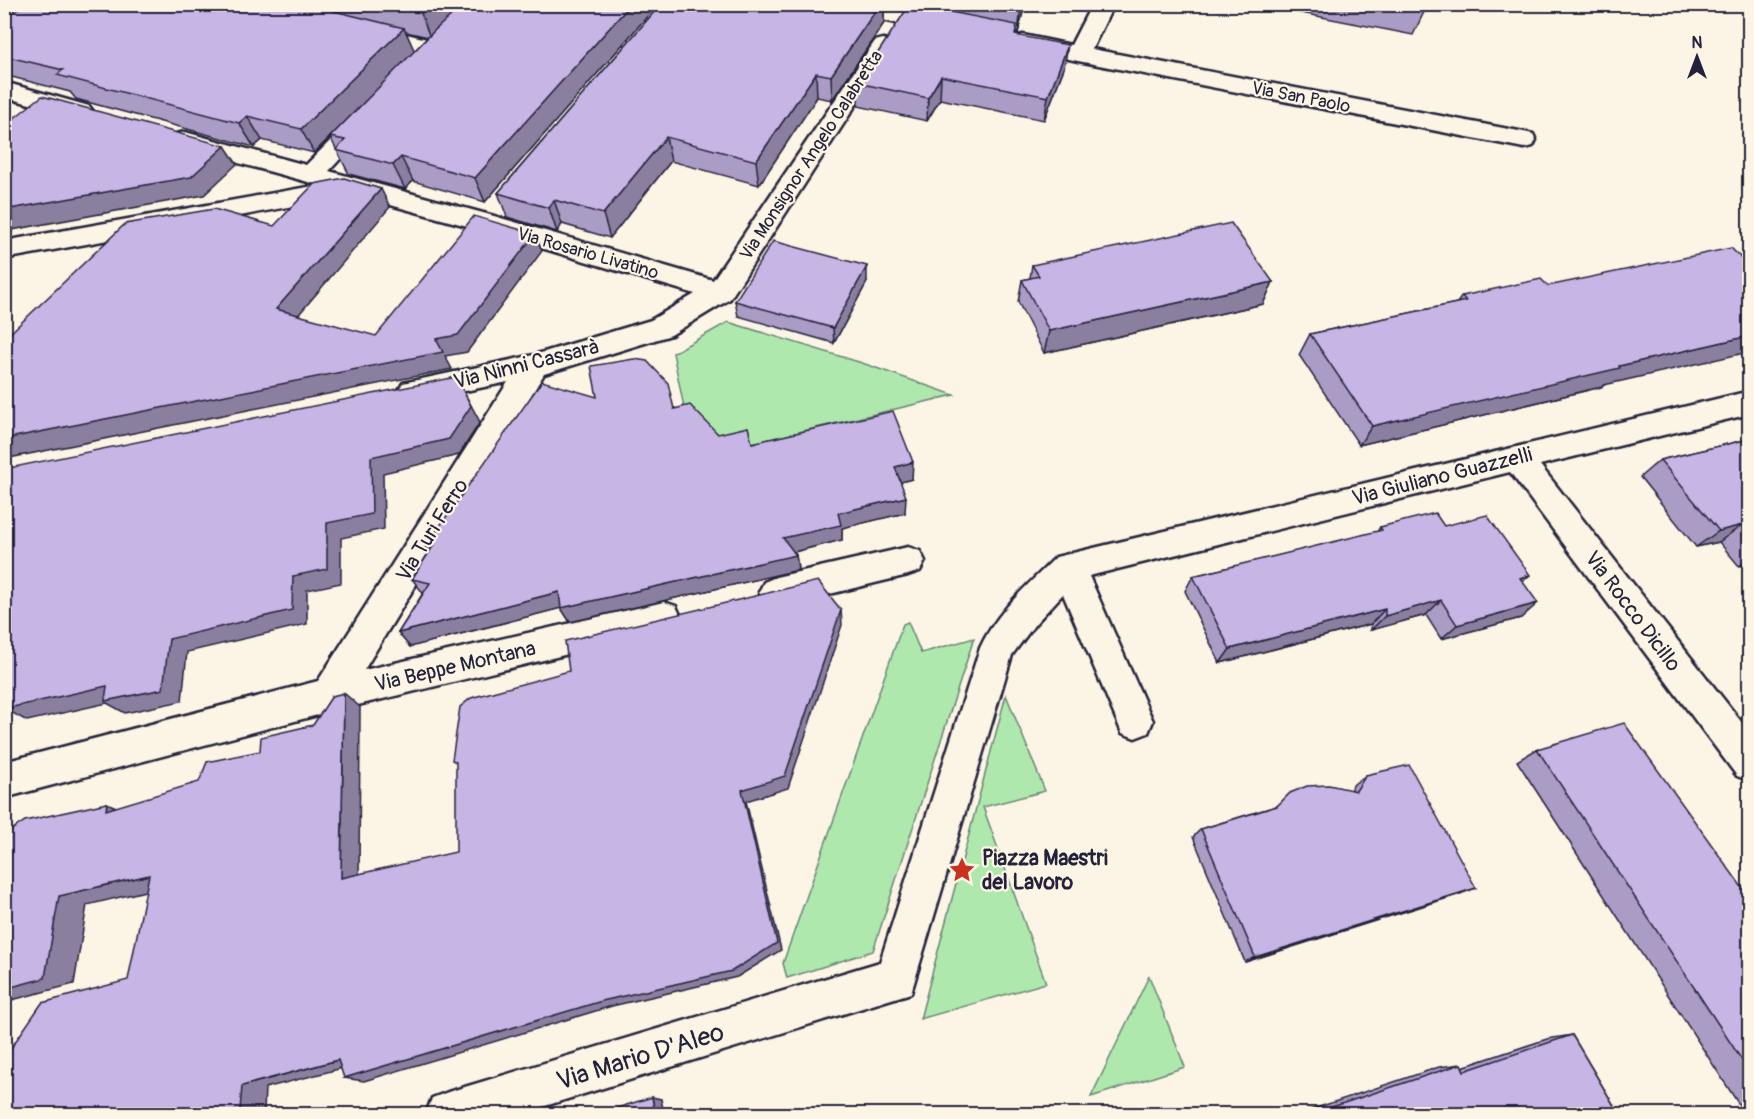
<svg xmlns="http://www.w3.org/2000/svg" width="1754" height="1119" viewBox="0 0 1754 1119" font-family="Pangolin,sans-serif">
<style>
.green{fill:#afe8ad;stroke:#688574;stroke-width:1.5}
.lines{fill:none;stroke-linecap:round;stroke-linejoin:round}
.minor-casing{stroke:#22223b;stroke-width:5}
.minor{fill:#fcf5e5;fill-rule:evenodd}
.wall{fill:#ab9cc5;stroke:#22223b;stroke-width:1.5;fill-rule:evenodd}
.shaded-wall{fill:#8b7fa0;stroke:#22223b;stroke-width:1.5}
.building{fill:#c7b5e5;stroke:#22223b;stroke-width:1.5}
.labels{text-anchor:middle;stroke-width:4.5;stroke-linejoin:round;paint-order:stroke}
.far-street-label{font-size:18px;fill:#22223b;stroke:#fcf5e5}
.street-label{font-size:21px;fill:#22223b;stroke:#fcf5e5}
.poi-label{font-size:21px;font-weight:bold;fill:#22223b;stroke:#fcf5e5;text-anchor:start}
.near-street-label{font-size:26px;fill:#22223b;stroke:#fcf5e5}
</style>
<rect width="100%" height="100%" fill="#fcf5e5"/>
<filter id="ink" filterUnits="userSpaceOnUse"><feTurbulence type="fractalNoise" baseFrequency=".0167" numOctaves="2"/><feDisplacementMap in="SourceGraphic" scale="12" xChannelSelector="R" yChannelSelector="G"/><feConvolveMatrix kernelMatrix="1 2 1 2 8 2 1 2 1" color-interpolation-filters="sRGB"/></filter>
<g filter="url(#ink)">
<g class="green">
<polygon points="728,322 862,363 954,395 694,457 673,353"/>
<polygon points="908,622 921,653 974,638 873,951 787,978 783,963 903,624"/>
<polygon points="1006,695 1045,791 983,807 1046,983 920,1019"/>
<polygon points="1149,976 1185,1067 1091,1097"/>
</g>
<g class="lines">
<g class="minor-casing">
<g id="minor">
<polygon points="827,4 873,4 954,21 957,26 954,31 946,33 838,11 830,9"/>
<polygon points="1092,4 1114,4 1092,49 1524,132 1533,134 1536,140 1533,146 1524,148 1078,61 1015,47 1012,42 1015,37 1023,35 1071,45"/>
<polygon points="366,24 443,43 446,48 443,53 435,55 358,36 355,31 358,26"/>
<polygon points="883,39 891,41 894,46 730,299 671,335 544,374 364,670 664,602 676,606 681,617 676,628 329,712 4,798 4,762 318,681 508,382 413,402 403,399 398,391 403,383 534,355 651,320 695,294 478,229 354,195 4,259 4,241 319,185 176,146 173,140 176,134 185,132 306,165 360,111 368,109 376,111 380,116 329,171 494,216 713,280 875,41"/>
<polygon points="4,82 89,106 93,111 89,116 81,118 4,97"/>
<path d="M1750,391V414L1540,465L1750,733V781L1737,776L1510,472L1089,576L1153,721L1148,733L1135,738L1122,733L1063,594L1035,624L1012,655L911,993L519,1114H426L432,1098L448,1092L880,962L980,648C996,612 1029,584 1056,557Z"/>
<polygon points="908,547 920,551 925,561 920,571 908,575 776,607 764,602 759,592 764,582 776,577"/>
</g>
</g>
<use href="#minor" class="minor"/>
</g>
<g class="wall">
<path d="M4,4H658L485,202L413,181L405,189L349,174L330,137L314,153L262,140L254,147L76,99L70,92L4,75ZM406,32L428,37L414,51Z"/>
<polygon points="661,4 884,4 884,23 832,100 817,97 759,185 671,161 610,238 562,224 557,232 507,217 498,193"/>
<polygon points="885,4 1025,4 1018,33 1016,32 1016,35 1064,68 1044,120 940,99 927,121 858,106 858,83 907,9"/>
<polygon points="1255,4 1426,4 1424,12 1413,35"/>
<polygon points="1032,265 1273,282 1263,304 1044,353 1018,302 1022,280 1030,278"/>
<polygon points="867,282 834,343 738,316 735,301"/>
<polygon points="1462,296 1604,385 1601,387 1359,445 1299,355 1310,334 1457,303"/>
<polygon points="597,397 675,408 718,434 752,443 912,479 900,482 905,513 842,528 842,540 794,552 796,555 798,570 570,622 561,608 410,647 398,633 423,593 412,579 429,552 425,547"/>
<polygon points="1749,439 1749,563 1739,566 1719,542 1696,547 1640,477 1660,460"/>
<polygon points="1444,526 1523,582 1521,618 1441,639 1426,615 1371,630 1371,624 1220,663 1185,591 1193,576 1377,532 1380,527"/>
<polygon points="1537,749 1749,897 1749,1114 1745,1114 1517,761"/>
<polygon points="1366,775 1460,894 1245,962 1193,837 1201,829 1276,806 1350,790 1354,784"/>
<polygon points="1572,1035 1619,1114 1298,1114 1439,1067 1461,1064 1462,1067 1547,1039"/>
</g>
<g class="shaded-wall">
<polygon points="4,4 49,4 4,28"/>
<polygon points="431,4 468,4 430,38 421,13"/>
<polygon points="631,4 658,4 485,202 475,178"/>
<polygon points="880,4 884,4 884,23 832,100 831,76"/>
<polygon points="1022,4 1025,4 1018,33 1021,8"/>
<polygon points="404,28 415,52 314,153 301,129"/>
<polygon points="1068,45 1064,68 1044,120 1048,97"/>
<polygon points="816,73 817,97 759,185 756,161"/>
<polygon points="941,76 940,99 927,121 928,98"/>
<polygon points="247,116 262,140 254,147 239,123"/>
<polygon points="666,137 671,161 610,238 603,214"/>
<polygon points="225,146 237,164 204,195 12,230 10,238 4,240 4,210"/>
<polygon points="401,157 413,181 405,189 393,165"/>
<polygon points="381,189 390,207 289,326 276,309"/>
<polygon points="554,200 562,224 557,232 549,208"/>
<polygon points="535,234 542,251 467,352 445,356 452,369 4,459 4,439 436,339"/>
<polygon points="867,266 867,282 834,343 833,328"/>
<polygon points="1273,282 1263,304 1044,353 1049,331"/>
<polygon points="1749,336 1749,352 1604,385 1601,387 1359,445 1372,426 1619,366"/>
<polygon points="456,377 480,422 459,455 383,473 384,529 341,538 341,583 307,590 307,624 187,652 182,701 125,713 107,703 27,721 9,711 4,712 4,695 169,639 293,576 371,457"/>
<polygon points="913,462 912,479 894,484 895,467"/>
<polygon points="906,497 905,513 842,528 842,540 785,554 783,538 838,513"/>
<polygon points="1742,525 1719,542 1696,547 1719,531"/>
<polygon points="434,545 437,562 425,547"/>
<polygon points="796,555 798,570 570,622 561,608 410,647 398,633 559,592"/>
<polygon points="1749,559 1749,563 1739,566"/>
<polygon points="1530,575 1513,590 1520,578"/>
<polygon points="1441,600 1426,615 1371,630 1385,616"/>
<polygon points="1538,603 1521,618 1441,639 1457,625"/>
<polygon points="1385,609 1371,624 1220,663 1230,649"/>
<polygon points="841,610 842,625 788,788 746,801 781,950 737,977 612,1006 364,1081 344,1078 742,790"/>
<polygon points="344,693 360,707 359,887 341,878"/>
<polygon points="107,803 132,814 106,810"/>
<polygon points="149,875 174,884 87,905 74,984 4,1002 4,989 59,896"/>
<polygon points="1476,888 1460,894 1245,962 1255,957"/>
<polygon points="338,1060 358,1064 265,1088 264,1112 255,1114 226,1114 242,1086"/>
<polygon points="652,1097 661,1099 664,1114 655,1114"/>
</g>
<g class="building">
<polygon points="27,4 305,4 404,28 301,129 247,116 239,123 57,75 63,70 4,56 4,15"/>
<polygon points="383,4 431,4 421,13"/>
<polygon points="464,4 631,4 475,178 401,157 393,165 336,150 345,140 330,137 435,30"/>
<polygon points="661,4 880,4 831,76 816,73 756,161 666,137 603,214 554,200 549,208 498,193"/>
<polygon points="910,4 1017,25 1015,35 1068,45 1048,97 941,76 928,98 858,83"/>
<polygon points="1003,4 1022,4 1021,8"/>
<polygon points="1383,4 1426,4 1424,12"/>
<polygon points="42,96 225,146 191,177 4,210 4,126"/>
<polygon points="344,178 381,189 276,309 376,336 474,216 535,234 458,335 436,339 443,352 4,439 4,339 125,224 214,209 274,226 314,184"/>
<polygon points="1231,223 1273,282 1049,331 1022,280 1039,276 1032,265"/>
<polygon points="773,241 867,266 833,328 735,301"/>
<polygon points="1731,248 1749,266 1749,336 1619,366 1620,368 1372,426 1310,334 1466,301 1462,296 1541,279 1548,286"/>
<polygon points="634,359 647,361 668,383 674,409 690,405 718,434 748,427 752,443 893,411 913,462 895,467 906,497 838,513 841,525 783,538 796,555 561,608 559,592 398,633 430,583 412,579 434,545 425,547 542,381 597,397 591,366"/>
<polygon points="456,377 471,406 449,439 371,457 372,514 327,523 327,569 293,576 292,610 169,639 163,689 105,701 107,686 4,709 7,694 4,695 4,469"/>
<polygon points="1749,439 1749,534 1742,525 1719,531 1660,460"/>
<polygon points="1435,513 1444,526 1487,515 1530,575 1520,578 1538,603 1457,625 1441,600 1385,616 1385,609 1230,649 1193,576 1382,530 1380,527"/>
<polygon points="818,581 841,610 785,776 742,790 777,943 732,971 602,1001 344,1078 338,1060 242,1086 240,1110 226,1114 4,1114 4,1058 42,1003 128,980 149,875 59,896 45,978 4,989 4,835 25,821 107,803 106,810 199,782 207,762 260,751 261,737 313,725 332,696 344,693 341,878 456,852 456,762 452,760 460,707 471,698 569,671 565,641"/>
<polygon points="1624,723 1749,897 1749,1071 1537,749"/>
<polygon points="1409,765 1476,888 1255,957 1201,829 1277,806 1290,793 1307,786 1329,785 1356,791 1366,775"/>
<polygon points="1572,1035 1619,1114 1311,1114 1461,1064 1464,1071"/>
<polygon points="652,1097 655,1114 598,1114"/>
</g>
</g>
<defs>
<g id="sight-bare" transform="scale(2.07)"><path d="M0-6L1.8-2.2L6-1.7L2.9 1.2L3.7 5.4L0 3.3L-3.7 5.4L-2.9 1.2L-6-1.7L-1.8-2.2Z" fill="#c8321e" stroke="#fcf5e5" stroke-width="2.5" paint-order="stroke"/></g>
</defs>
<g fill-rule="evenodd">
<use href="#sight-bare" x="962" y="870"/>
</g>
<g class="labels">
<g class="far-street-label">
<text transform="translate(1301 97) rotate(11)" y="6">Via San Paolo</text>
<text transform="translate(811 155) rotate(-57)" y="6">Via Monsignor Angelo Calabretta</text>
<text transform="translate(588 253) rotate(16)" y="6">Via Rosario Livatino</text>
</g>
<g class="street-label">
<text transform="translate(526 364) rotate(-14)" y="7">Via Ninni Cassarà</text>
<text transform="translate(1442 476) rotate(-14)" y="7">Via Giuliano Guazzelli</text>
<text transform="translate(432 530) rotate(-58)" y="7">Via Turi Ferro</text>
<text transform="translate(1633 611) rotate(53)" y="7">Via Rocco Dicillo</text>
<text transform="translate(455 666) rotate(-13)" y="7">Via Beppe Montana</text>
</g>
<g class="poi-label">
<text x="982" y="865">Piazza Maestri<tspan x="982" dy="24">del Lavoro</tspan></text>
</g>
<g class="near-street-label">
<text transform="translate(640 1056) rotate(-17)" y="9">Via Mario D'Aleo</text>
</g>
</g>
<rect width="1754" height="1119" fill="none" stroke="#fcf5e5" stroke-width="24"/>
<rect x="12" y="12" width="1730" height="1095" fill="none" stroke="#22223b" stroke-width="2" filter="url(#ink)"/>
<g transform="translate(1697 57)" stroke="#fcf5e5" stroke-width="4.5" paint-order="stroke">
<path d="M0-4.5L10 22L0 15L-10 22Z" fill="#22223b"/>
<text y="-9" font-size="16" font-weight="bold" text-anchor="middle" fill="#22223b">N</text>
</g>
</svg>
